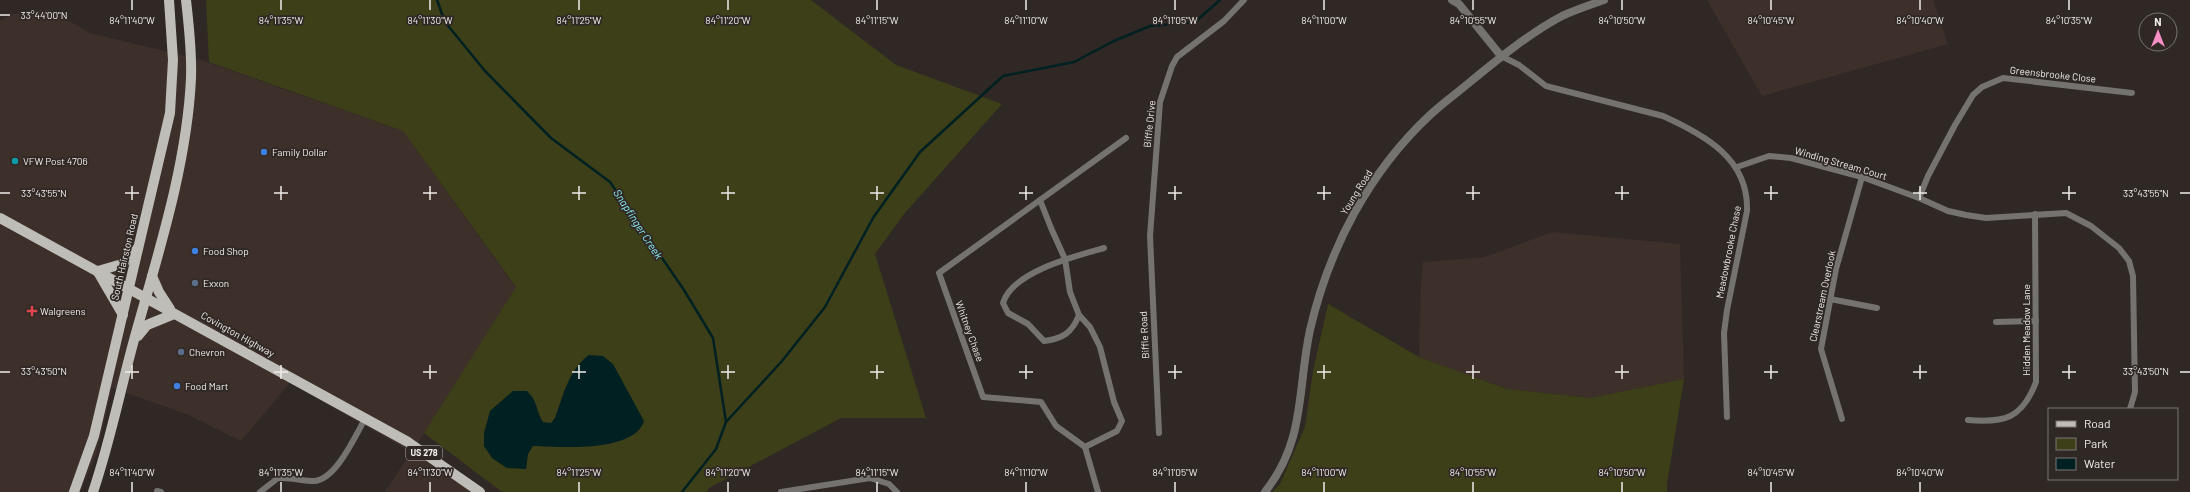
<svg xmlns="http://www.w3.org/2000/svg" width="2190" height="492" viewBox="0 0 2190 492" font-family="Barlow,sans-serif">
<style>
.built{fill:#3d302a}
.green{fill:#3d3f18}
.water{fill:#002022}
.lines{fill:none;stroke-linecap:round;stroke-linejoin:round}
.stream{stroke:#002022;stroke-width:2.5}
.minor{stroke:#747370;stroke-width:6}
.tertiary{stroke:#747370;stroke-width:8}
.primary{stroke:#bfbdb7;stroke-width:10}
.ticks{fill:none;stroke:#f0ecea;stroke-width:1.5}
.shop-dot{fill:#3f7fe0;stroke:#2f2825;stroke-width:1.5}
.culture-dot{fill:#0f9aa8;stroke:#2f2825;stroke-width:1.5}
.service-dot{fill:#5c6f8a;stroke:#2f2825;stroke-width:1.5}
.health-dot{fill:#e0444e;stroke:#2f2825;stroke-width:1.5}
.labels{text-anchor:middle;stroke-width:3.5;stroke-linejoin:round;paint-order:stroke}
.shield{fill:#2f2825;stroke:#b6b1af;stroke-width:1}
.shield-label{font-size:9px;font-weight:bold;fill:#f0ecea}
.street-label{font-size:10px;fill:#f0ecea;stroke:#2f2825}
.poi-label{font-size:10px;fill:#f0ecea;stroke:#2f2825;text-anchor:start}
.water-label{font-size:11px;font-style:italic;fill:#8aeef2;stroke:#2f2825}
.ticks-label{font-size:10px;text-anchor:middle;fill:#f0ecea;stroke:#2f2825;stroke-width:3.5;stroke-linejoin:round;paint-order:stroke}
</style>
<rect width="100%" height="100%" fill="#2f2825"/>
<g class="built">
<polygon points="1707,0 1933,0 1948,44 1762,96"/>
<polygon points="49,9 90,33 198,59 403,131 516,288 412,452 455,478 473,492 385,492 411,452 290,383 241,441 189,415 112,388 97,453 80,492 0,492 0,21 13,14"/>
<polygon points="1552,232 1680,244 1684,379 1590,398 1507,389 1419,357 1421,282 1423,262 1485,257"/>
</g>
<g class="green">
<polygon points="206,0 811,0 896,65 1002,104 904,214 875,254 926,418 841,418 709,488 707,492 502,492 424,433 516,287 403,131 209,62"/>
<polygon points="1328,304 1419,357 1507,389 1590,398 1684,379 1667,484 1667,492 1272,492 1280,484 1305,427 1313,371"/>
</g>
<path class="water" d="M589,355L603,356L613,364L644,421C634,453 559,447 533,446L528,454L526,469L507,468L492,458L484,446V433L490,411L513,391H527C539,403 535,409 543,422L551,423L555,418C563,396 569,369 589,355Z"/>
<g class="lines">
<g class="stream">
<polyline points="437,0 445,22 485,71 551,138 610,182 684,290 713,338 726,422 716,449 682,492"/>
<polyline points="726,422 782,361 825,307 873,218 920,152 1003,76 1074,62 1114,41 1150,26 1195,22 1220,0"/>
</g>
<g class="minor">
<path d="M1501,56L1519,65L1546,86L1663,116C1705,135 1749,159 1747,211L1727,310L1724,333L1727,417"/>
<polyline points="1737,167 1769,156 1791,158 1862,177 1919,198 1948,211 1966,215 1986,218 2066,213 2091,226 2119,248 2129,261 2133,276 2135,392 2130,409"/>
<polyline points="1919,198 1928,176 1955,125 1973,95 1982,87 2003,78 2132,93"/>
<polyline points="1040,200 1051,228 1065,259 1070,292 1079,315 1090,327 1100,347 1114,402 1122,421 1117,431 1085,447"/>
<polyline points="1830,299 1877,308"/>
<path d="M1079,315C1072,333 1062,339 1044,341L1028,324L1008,313L1003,303C1012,272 1075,256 1104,248"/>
<polyline points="1996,322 2036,321"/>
<polyline points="1842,419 1821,349 1836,269 1862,177"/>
<path d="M1968,420C2004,423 2022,419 2036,382L2035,214"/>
<polyline points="1159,433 1150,236 1160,102 1172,66 1177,57 1224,21 1244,0"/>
<polyline points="157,491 161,492"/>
<path d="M260,492L278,478C290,477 302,481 314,481C336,480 355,436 365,419"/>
<polyline points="781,492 870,478 889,484 897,492"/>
<polyline points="1098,492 1085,447 1056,426 1041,402 983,397 939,273 1126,138"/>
</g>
<g class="tertiary">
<polyline points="1452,0 1459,4 1501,56"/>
<path d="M1265,492C1306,440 1297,390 1310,330C1329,248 1369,172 1430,115C1443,103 1457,93 1470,82C1498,59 1530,33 1562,16C1575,10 1590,5 1604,0"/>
</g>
<g class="primary">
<polyline points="0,218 408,442 480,492"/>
<polyline points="98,271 122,264 138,248"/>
<polyline points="98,272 123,315"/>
<polyline points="152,276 159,292 170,309"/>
<polyline points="138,336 147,325 174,314"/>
<polyline points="74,492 94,436 170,113 173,60 169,0"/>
<path d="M93,492C110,442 120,391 134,340C157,257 187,166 191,78C192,52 189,26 186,0"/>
</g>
</g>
<path class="ticks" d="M132,0V10M281,0V10M430,0V10M579,0V10M728,0V10M877,0V10M1026,0V10M1175,0V10M1324,0V10M1473,0V10M1622,0V10M1771,0V10M1920,0V10M2069,0V10M0,15H10M132,186V200M281,186V200M430,186V200M579,186V200M728,186V200M877,186V200M1026,186V200M1175,186V200M1324,186V200M1473,186V200M1622,186V200M1771,186V200M1920,186V200M2069,186V200M0,193H10M125,193H139M274,193H288M423,193H437M572,193H586M721,193H735M870,193H884M1019,193H1033M1168,193H1182M1317,193H1331M1466,193H1480M1615,193H1629M1764,193H1778M1913,193H1927M2062,193H2076M2180,193H2190M132,365V379M281,365V379M430,365V379M579,365V379M728,365V379M877,365V379M1026,365V379M1175,365V379M1324,365V379M1473,365V379M1622,365V379M1771,365V379M1920,365V379M2069,365V379M0,372H10M125,372H139M274,372H288M423,372H437M572,372H586M721,372H735M870,372H884M1019,372H1033M1168,372H1182M1317,372H1331M1466,372H1480M1615,372H1629M1764,372H1778M1913,372H1927M2062,372H2076M2180,372H2190M132,482V492M281,482V492M430,482V492M579,482V492M728,482V492M877,482V492M1026,482V492M1175,482V492M1324,482V492M1473,482V492M1622,482V492M1771,482V492M1920,482V492"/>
<g class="shop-dot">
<circle cx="264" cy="152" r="4"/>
<circle cx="195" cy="251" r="4"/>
<circle cx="177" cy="386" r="4"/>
</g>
<circle class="culture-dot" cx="15" cy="161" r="4"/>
<g class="service-dot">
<circle cx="195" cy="283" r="4"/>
<circle cx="181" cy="352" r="4"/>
</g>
<path class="health-dot" d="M30 305h4v4h4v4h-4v4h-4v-4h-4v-4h4z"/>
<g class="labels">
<rect class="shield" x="406" y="446" width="36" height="14" rx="3"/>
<g class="shield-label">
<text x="424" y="456">US 278</text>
</g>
<g class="street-label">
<text transform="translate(2053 74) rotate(6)" y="4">Greensbrooke Close</text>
<text transform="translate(1149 124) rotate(-84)" y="4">Biffle Drive</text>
<text transform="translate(1841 163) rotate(16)" y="4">Winding Stream Court</text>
<text transform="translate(1356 192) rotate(-58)" y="4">Young Road</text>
<text transform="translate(1728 252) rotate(-79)" y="4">Meadowbrooke Chase</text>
<text transform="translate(124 257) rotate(-77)" y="4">South Hairston Road</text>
<text transform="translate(1822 296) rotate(-78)" y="4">Clearstream Overlook</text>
<text transform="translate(2026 330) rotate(-90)" y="4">Hidden Meadow Lane</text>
<text transform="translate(970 331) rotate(70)" y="4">Whitney Chase</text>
<text transform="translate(238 334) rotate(29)" y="4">Covington Highway</text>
<text transform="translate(1144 335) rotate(-93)" y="4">Biffle Road</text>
</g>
<g class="poi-label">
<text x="272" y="156">Family Dollar</text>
<text x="23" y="165">VFW Post 4706</text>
<text x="203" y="255">Food Shop</text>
<text x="203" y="287">Exxon</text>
<text x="40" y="315">Walgreens</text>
<text x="189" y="356">Chevron</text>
<text x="185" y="390">Food Mart</text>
</g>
<g class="water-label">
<text transform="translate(638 224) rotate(57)" y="4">Snapfinger Creek</text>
</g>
</g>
<g class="ticks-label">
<text x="44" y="19">33°44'00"N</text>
<text x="132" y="24">84°11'40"W</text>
<text x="281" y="24">84°11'35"W</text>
<text x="430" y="24">84°11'30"W</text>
<text x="579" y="24">84°11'25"W</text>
<text x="728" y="24">84°11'20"W</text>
<text x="877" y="24">84°11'15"W</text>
<text x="1026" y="24">84°11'10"W</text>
<text x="1175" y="24">84°11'05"W</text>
<text x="1324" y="24">84°11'00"W</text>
<text x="1473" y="24">84°10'55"W</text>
<text x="1622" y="24">84°10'50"W</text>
<text x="1771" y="24">84°10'45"W</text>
<text x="1920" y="24">84°10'40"W</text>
<text x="2069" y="24">84°10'35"W</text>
<text x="44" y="197">33°43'55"N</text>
<text x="2146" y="197">33°43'55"N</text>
<text x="44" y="375">33°43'50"N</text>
<text x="2146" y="375">33°43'50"N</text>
<text x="132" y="476">84°11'40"W</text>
<text x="281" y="476">84°11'35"W</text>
<text x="430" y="476">84°11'30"W</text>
<text x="579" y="476">84°11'25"W</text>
<text x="728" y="476">84°11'20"W</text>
<text x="877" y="476">84°11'15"W</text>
<text x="1026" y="476">84°11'10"W</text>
<text x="1175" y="476">84°11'05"W</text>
<text x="1324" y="476">84°11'00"W</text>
<text x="1473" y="476">84°10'55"W</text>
<text x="1622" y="476">84°10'50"W</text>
<text x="1771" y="476">84°10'45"W</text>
<text x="1920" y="476">84°10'40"W</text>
</g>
<rect x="2048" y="408" width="130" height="72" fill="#2f2825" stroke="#7c7674"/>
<rect x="2056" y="421" width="20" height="6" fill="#bfbdb7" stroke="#7c7674"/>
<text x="2084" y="428" font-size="12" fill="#f0ecea">Road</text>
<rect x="2056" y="438" width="20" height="12" fill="#3d3f18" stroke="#7c7674"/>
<text x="2084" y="448" font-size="12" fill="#f0ecea">Park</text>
<rect x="2056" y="458" width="20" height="12" fill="#002022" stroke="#7c7674"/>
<text x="2084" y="468" font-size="12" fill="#f0ecea">Water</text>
<g transform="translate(2158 32)"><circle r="19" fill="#2f2825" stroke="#7c7674"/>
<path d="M0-3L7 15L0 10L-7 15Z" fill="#fa8fc7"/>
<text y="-6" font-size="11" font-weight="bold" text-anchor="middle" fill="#f0ecea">N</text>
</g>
</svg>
